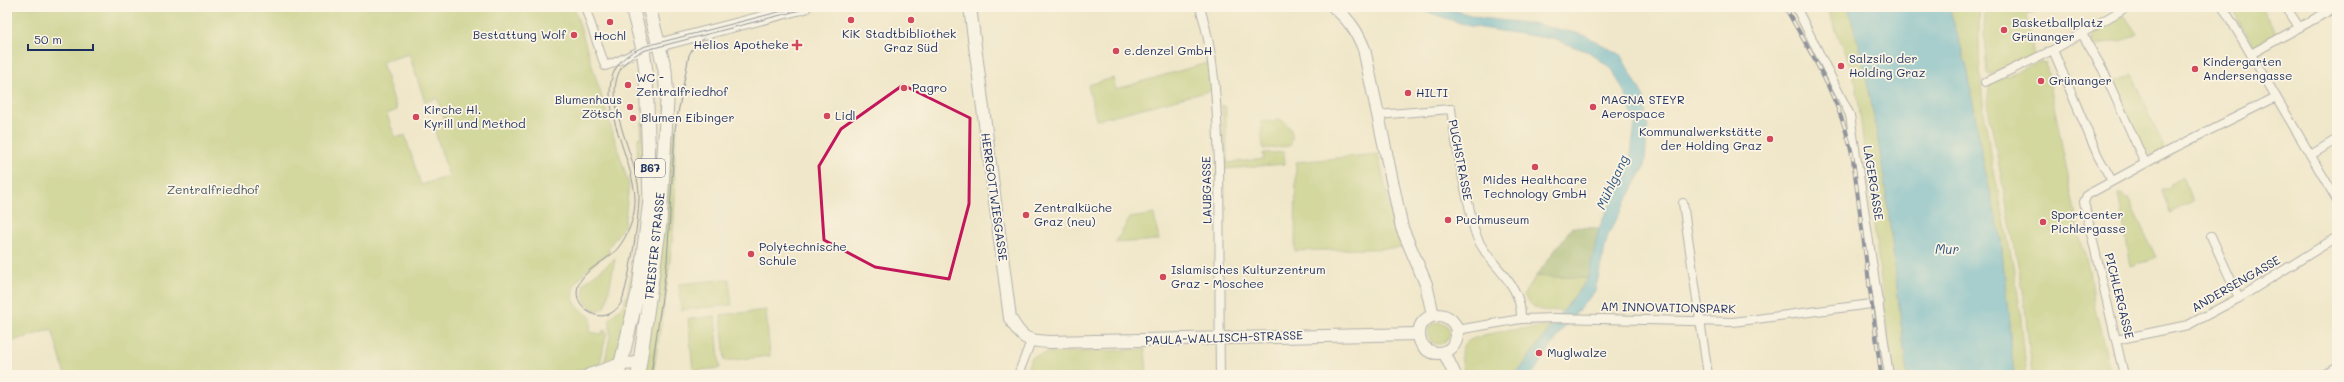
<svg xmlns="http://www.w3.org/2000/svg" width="2344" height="382" viewBox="0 0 2344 382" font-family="Mali,sans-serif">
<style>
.green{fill:#b0c56a;stroke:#667a64;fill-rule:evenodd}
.forest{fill:#8caa5e;stroke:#546c5e}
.water{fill:#50afcf;stroke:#366f96}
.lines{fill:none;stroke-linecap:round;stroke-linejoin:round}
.street-casing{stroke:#666f84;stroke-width:10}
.secondary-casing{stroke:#666f84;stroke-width:14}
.primary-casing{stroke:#666f84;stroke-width:15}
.street{stroke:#fff;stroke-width:8}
.secondary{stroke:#fff;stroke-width:12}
.primary{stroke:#fff;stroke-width:13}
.tram{stroke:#1b2f5e;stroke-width:1}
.rail-casing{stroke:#1b2f5e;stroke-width:4}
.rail{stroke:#fcf5e5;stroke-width:2.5;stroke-dasharray:8;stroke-linecap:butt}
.marked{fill:none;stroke:#c2185b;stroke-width:3;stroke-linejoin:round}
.poi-dot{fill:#d1495b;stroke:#fcf5e5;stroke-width:1.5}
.labels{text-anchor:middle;stroke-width:3.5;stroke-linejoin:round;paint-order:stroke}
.shield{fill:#fcf5e5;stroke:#5e6a86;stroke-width:1}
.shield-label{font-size:11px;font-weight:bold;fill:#1b2f5e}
.poi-label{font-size:12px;fill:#1b2f5e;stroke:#fcf5e5;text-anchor:start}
.street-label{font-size:12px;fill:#1b2f5e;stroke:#fcf5e5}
.park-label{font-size:12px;fill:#405461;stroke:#fcf5e5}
.water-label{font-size:13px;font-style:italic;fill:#2b5580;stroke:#fcf5e5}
</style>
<rect width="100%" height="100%" fill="#fcf5e5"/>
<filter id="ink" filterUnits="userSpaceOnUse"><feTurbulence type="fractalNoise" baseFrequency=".025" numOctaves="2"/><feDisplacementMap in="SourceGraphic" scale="8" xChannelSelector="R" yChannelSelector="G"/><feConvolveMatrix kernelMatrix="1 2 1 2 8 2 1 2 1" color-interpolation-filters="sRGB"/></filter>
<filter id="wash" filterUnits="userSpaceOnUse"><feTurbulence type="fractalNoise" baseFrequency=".012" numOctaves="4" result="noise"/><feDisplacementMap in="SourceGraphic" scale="16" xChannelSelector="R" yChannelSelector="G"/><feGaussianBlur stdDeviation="0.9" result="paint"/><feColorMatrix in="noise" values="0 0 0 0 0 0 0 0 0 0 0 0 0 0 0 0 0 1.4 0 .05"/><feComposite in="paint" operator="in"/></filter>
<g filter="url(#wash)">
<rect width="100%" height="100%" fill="#f0e7ca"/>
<g class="green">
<path d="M7,7H574L629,185L624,226L608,248L610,252C588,268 550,294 591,317L590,332L602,334L603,330L607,331L600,364L560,375H65L52,329L7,343ZM409,54L425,102L437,98L445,121L433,125L449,176L421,185L405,135L395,138L387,114L397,110L382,62Z"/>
<path d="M1826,7H1848C1884,126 1892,252 1907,375H1893L1856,84L1844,49Z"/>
<path d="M1949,7H1980C1973,103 2001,194 2017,288C2022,316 2023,346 2027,375H2014L2001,240L1982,156L1967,67Z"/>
<polygon points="1985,7 2048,7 2027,14 2034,57 1992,74 1987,74 1984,34"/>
<polygon points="2231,7 2261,7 2276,33 2272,39 2254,47"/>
<path d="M2118,15L2125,16L2137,34C2123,43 2110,41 2095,46L2093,41L2094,31Z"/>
<polygon points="1210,62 1213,90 1096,120 1088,85 1113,78 1116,89"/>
<polygon points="2039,62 2046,64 2080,237 2089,270 2093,300 2111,375 2032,375 2023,291 1987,103 1990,83"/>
<polygon points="2132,74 2165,150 2154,156 2146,154 2112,84"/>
<polygon points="1222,105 1226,107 1227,163 1264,159 1263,153 1284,152 1285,164 1224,169"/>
<path d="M1281,120C1291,126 1295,134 1290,146L1263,149L1261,122Z"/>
<path d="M643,122L644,209L640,259L617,356L604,366L610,336V318L624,304L627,295C634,256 648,212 639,173L641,172L637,158L638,138L642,137L641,123Z"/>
<path d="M677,129C673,152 675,175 675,199C673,257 662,317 653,375H643L670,130Z"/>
<polygon points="1378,154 1396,234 1402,248 1295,251 1296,162"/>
<polygon points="2182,177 2193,201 2170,213 2161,189 2170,189 2173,183"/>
<polygon points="2118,194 2122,194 2125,199 2128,198 2156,257 2131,267"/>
<polygon points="1154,214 1159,240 1115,243 1130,218"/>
<polygon points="615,259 606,306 601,310 592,309 583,299 584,283"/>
<path d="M1536,276L1588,278L1563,311C1540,310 1538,314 1523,295Z"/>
<polygon points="729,279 732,305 681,310 679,284"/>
<polygon points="766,310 770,356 725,361 721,315"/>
<polygon points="715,316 720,368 693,371 688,319"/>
<circle cx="1439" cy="333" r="11"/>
<path d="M1550,327L1516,375H1465C1463,366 1458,353 1464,345C1474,331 1533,328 1550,327Z"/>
<polygon points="1145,349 1147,375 1024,375 1032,357 1046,353"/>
</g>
<polygon class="forest" points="1572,227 1599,228 1588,278 1536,276"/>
<g class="water">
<polygon points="1412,7 1444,7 1481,18 1536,24 1584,35 1620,54 1644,97 1648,127 1644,168 1608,235 1595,291 1563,329 1532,375 1516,375 1588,278 1599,228 1630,160 1635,124 1625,94 1612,69 1589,52 1552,39 1469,26"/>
<path d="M1848,7H1949L1967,67L1982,156L2001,240L2014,375H1907C1892,252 1884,126 1848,7Z"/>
</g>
</g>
<g filter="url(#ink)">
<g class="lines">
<g class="street-casing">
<g id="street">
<path d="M585,7L605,66C624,60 639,49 658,45"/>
<path d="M1200,7C1216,59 1217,112 1219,166C1220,236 1219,305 1220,375"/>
<polyline points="1796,7 1850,115 1889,375"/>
<polyline points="2223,7 2337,200"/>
<polyline points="2286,7 2299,27"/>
<polyline points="2082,34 2103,70 2145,163"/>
<polyline points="2053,50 2098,156 2112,181"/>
<polyline points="2251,54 2336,7"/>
<polyline points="1985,82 2053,50 2127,7"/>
<path d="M1377,115L1451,109C1455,140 1461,171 1468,202C1471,213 1472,225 1476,235C1489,268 1522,280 1521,319"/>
<polyline points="2311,155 2337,139"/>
<polyline points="1683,203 1708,375"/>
<polyline points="2211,236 2239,298"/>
<polyline points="1457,330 1521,319 1556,318 1733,322 1879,303"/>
<polyline points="2116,340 2188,325 2239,298 2337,237"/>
<polyline points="1018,375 1031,341"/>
<polyline points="2124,375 2086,211 2084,202 2087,195 2168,151 2276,97"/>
<polyline points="2321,375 2337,367"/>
</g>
</g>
<g class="secondary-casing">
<g id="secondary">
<path d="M970,7L1010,318C1022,339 1026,341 1050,342L1419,334"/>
<path d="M1334,7C1349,20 1357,31 1364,49L1402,228L1426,284L1433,315"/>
<polyline points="658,45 805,7"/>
<circle cx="1438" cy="334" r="19"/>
<polyline points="1444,352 1455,375"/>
<polyline points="589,375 621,364 640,363"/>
</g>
</g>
<g class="primary-casing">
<g id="primary">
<polyline points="618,375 639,288 650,200 646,72 643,49 632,7"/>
<polyline points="638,375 660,224 667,101 665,70 649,7"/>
</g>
</g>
<use href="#street" class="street"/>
<use href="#secondary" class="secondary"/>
<use href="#primary" class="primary"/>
<g class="tram">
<path d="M798,7L646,46C571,72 637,153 635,203C634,220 628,235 618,248C605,264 571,273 578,299C580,306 586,311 593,314C604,319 615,313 621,303C629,283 640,215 639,193C637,148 582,73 646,50L812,7"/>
<polyline points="651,375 667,262 675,129 689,55 694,46 706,36"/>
</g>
<g class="rail-casing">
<path id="rail" d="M1785,7C1813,56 1842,103 1853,159L1881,375"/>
</g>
<use href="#rail" class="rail"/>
</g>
</g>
<path d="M0 0H2344V382H0ZM903,85L970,118L969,204L949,279L875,267L824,240L819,166L841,129Z" fill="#f0e7ca" fill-opacity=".55" fill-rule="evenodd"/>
<path class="marked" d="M903,85L970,118L969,204L949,279L875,267L824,240L819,166L841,129Z"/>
<g class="poi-dot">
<circle cx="851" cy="20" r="4"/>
<circle cx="911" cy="20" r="4"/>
<circle cx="610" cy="22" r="4"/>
<circle cx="2004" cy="30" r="4"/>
<circle cx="574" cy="35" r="4"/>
<path d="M795 39h4v4h4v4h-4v4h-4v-4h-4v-4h4z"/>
<circle cx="1116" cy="51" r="4"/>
<circle cx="1841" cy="66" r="4"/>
<circle cx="2195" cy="69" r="4"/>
<circle cx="2041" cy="81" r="4"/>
<circle cx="628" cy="85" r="4"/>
<circle cx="904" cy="88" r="4"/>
<circle cx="1408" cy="93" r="4"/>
<circle cx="630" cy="107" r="4"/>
<circle cx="1593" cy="107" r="4"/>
<circle cx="827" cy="116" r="4"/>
<circle cx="416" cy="117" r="4"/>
<circle cx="633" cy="118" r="4"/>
<circle cx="1770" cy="139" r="4"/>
<circle cx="1535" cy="167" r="4"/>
<circle cx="1026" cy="215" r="4"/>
<circle cx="1448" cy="220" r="4"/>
<circle cx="2043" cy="222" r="4"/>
<circle cx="751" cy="254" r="4"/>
<circle cx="1163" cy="277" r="4"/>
<circle cx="1539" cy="353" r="4"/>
</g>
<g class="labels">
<rect class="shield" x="635" y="159" width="30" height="18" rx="3"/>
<g class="shield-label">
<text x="650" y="172">B67</text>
</g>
<g class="poi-label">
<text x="2012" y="27">Basketballplatz<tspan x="2012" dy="14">Grünanger</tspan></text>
<text x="851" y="38" text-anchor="middle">KiK</text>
<text x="911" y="38" text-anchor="middle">Stadtbibliothek<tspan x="911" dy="14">Graz Süd</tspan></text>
<text x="566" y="39" text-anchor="end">Bestattung Wolf</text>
<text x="610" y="40" text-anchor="middle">Hochl</text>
<text x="789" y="49" text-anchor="end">Helios Apotheke</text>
<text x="1124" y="55">e.denzel GmbH</text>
<text x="1849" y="63">Salzsilo der<tspan x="1849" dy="14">Holding Graz</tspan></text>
<text x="2203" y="66">Kindergarten<tspan x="2203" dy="14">Andersengasse</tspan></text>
<text x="636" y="82">WC -<tspan x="636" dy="14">Zentralfriedhof</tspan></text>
<text x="2049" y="85">Grünanger</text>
<text x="912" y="92">Pagro</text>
<text x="1416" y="97">HILTI</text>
<text x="622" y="104" text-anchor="end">Blumenhaus<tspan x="622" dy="14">Zötsch</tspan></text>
<text x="1601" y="104">MAGNA STEYR<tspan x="1601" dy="14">Aerospace</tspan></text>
<text x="424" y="114">Kirche Hl.<tspan x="424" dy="14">Kyrill und Method</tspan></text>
<text x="835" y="120">Lidl</text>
<text x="641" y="122">Blumen Eibinger</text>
<text x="1762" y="136" text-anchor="end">Kommunalwerkstätte<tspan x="1762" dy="14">der Holding Graz</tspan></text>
<text x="1535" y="184" text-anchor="middle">Mides Healthcare<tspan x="1535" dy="14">Technology GmbH</tspan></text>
<text x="1034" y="212">Zentralküche<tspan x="1034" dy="14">Graz (neu)</tspan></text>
<text x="2051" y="219">Sportcenter<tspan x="2051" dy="14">Pichlergasse</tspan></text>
<text x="1456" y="224">Puchmuseum</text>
<text x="759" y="251">Polytechnische<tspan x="759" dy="14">Schule</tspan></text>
<text x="1171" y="274">Islamisches Kulturzentrum<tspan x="1171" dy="14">Graz - Moschee</tspan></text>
<text x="1547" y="357">Muglwalze</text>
</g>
<g class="street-label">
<text transform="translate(1460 160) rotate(79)" y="4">PUCHSTRASSE</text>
<text transform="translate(1873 183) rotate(81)" y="4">LAGERGASSE</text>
<text transform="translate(1207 190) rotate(-91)" y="4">LAUBGASSE</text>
<text transform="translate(994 197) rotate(82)" y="4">HERRGOTTWIESGASSE</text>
<text transform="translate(655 246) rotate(-84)" y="4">TRIESTER STRASSE</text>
<text transform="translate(2236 284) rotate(-30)" y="4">ANDERSENGASSE</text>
<text transform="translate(2119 296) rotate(76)" y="4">PICHLERGASSE</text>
<text transform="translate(1668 308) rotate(1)" y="4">AM INNOVATIONSPARK</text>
<text transform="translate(1224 338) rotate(-2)" y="4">PAULA-WALLISCH-STRASSE</text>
</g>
<g class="park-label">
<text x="213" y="194">Zentralfriedhof</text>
</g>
<g class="water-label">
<text transform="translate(1612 182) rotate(-65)" y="5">Mühlgang</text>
<text x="1947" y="254">Mur</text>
</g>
</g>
<rect width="2344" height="382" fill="none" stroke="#fcf5e5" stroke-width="24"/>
<path d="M28 44v6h65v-6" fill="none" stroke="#1b2f5e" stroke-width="2"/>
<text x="34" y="44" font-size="12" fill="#1b2f5e" stroke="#fcf5e5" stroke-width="3" paint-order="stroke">50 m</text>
</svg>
